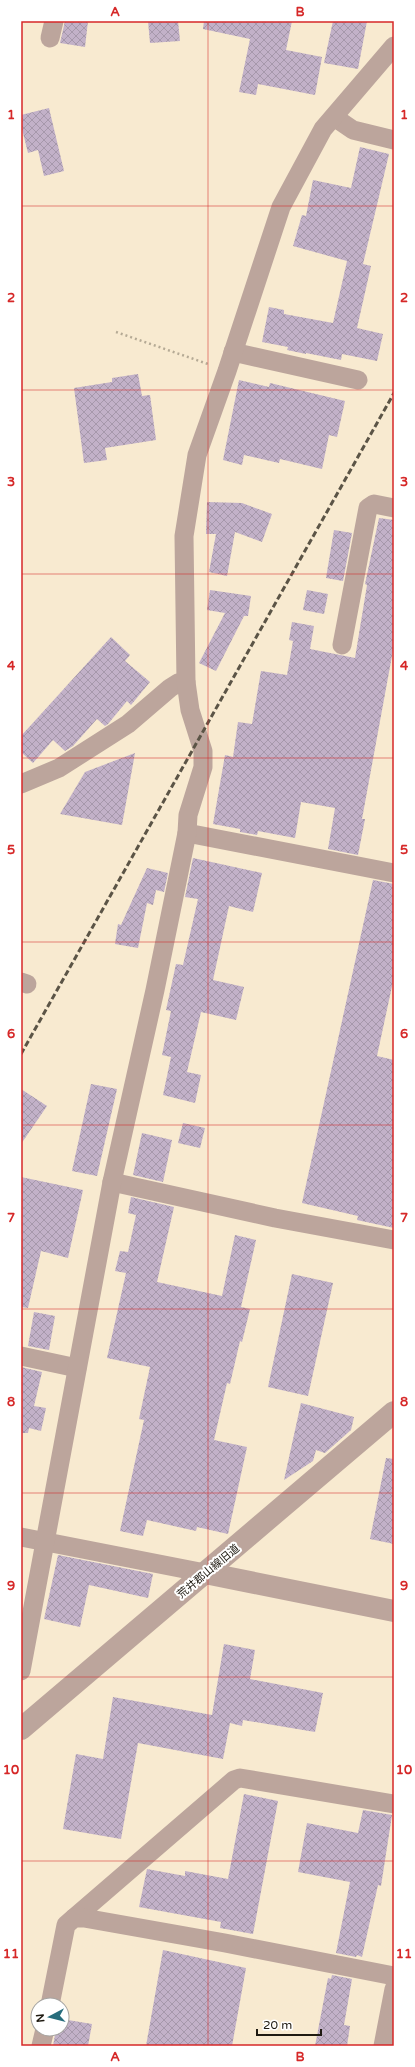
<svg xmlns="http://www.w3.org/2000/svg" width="415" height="2067" viewBox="0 0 415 2067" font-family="'Varela Round','Noto Sans JP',sans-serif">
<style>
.building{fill:url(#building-cross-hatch)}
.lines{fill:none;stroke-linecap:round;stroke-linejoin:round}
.path{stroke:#b5aa95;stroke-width:2.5;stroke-dasharray:2 3;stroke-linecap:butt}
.minor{stroke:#bca59c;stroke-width:19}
.tertiary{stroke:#bca59c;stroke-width:22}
.rail{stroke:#5b5446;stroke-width:3;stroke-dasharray:6 3;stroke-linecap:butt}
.grid{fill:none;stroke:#d62828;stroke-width:1;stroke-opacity:0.55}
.labels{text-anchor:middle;stroke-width:4;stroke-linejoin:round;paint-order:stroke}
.street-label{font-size:11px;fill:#1f1a11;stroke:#fff}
.neatline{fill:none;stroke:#d62828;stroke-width:1.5}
.grid-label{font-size:13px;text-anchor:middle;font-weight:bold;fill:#d62828}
</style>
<defs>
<pattern id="building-cross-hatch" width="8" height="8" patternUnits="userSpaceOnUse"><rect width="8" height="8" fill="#c2b1c8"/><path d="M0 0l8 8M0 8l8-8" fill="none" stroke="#a698ab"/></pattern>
</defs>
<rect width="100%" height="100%" fill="#f8ead0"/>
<g class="building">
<polygon points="65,21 88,21 85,47 60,43"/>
<polygon points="148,21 178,21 180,41 150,43"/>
<polygon points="204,21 292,21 286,50 322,57 315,95 258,84 256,95 239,92 250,39 203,29"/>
<polygon points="333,21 367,21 358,69 324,63"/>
<polygon points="49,108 64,171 44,176 38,150 28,153 21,125 21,115"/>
<polygon points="360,147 389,154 363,264 371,266 357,328 383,334 377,361 342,354 341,360 306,353 306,354 287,350 288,347 262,342 269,307 284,310 284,314 333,323 347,261 293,246 302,215 306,216 313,180 351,188"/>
<polygon points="138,374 142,396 150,395 156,440 105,448 107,460 84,463 74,388 112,382 112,378"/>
<polygon points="239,380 269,387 270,383 345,401 337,437 329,435 322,469 280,459 279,463 244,455 242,465 223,460"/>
<polygon points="207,502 242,503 272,514 262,542 235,532 227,576 209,572 216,534 206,534"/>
<polygon points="379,518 394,520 394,645 362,819 365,819 358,855 328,849 335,808 301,802 295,838 258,831 257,835 240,832 240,829 213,824 225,755 233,757 238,722 252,724 261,671 287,675 293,641 289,640 292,622 314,626 310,649 355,658 367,585 365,584"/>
<polygon points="334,530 352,533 343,581 326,578"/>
<polygon points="210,590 251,596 248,616 244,616 216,671 199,663 225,613 207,610"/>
<polygon points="307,590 328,594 324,614 303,610"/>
<polygon points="111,637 130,655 125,661 150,682 131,705 127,701 108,724 105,726 97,719 73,746 65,751 53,740 33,763 21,752 21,736"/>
<polygon points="135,753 122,825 60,814 85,772"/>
<polygon points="193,858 262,873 253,912 229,906 213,980 244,987 236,1020 201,1012 187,1072 201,1075 195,1103 163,1095 171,1057 162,1055 171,1011 166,1010 176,964 183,965 198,899 185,897"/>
<polygon points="147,868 168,873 164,892 156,890 153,905 147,903 138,948 115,944 118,924 121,925"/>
<polygon points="373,880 394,884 394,977 377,1056 394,1060 394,1228 357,1220 358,1216 302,1203"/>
<polygon points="91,1084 117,1089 97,1176 72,1171"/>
<polygon points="21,1089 47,1106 21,1144"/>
<polygon points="183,1123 205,1128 200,1148 178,1143"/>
<polygon points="142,1133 172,1140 163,1182 133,1175"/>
<polygon points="21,1177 83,1190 68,1258 41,1251 28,1308 21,1307"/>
<polygon points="131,1197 174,1207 157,1282 222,1296 235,1235 256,1240 241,1307 250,1309 242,1342 240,1341 230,1384 227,1383 214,1440 247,1447 228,1534 197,1527 196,1531 147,1520 143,1536 120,1531 144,1420 139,1419 150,1367 107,1358 126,1273 115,1271 120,1251 128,1252 136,1215 128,1213"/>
<polygon points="292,1274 333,1283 308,1396 268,1387"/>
<polygon points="34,1312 55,1316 49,1350 28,1346"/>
<polygon points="21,1367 42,1372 34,1406 46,1408 41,1431 29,1428 28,1433 21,1433"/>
<polygon points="301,1403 354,1417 351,1430 325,1453 316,1450 313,1461 284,1480"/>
<polygon points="386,1458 394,1459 394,1544 370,1539"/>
<polygon points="58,1555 153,1574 148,1598 89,1585 80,1627 44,1619"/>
<polygon points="224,1644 255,1650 250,1679 323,1693 315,1732 243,1720 242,1726 230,1723 223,1759 138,1743 121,1839 63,1829 76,1754 103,1759 113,1697 212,1715"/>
<polygon points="244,1794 278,1801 253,1934 220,1928 221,1922 139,1907 147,1869 185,1876 185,1871 228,1879"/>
<polygon points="363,1810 392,1815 381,1886 378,1885 362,1957 357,1955 356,1957 336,1953 350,1882 298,1872 307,1823 358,1833"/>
<polygon points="163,1950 246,1968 232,2046 146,2046"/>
<polygon points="332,1975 352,1979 344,2025 350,2026 347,2046 315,2046 328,1978 331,1979"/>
<polygon points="62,2019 92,2024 88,2046 53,2046 56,2029 62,2029"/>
</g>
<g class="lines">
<polyline class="path" points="116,332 208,364"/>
<g class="minor">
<polyline points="50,38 54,21"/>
<polyline points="334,117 353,130 394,140"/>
<polyline points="233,352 358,380"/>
<polyline points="342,645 368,508 374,504 394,508"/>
<polyline points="21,784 59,768 128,724 170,688 178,683 186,682"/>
<polyline points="187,833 394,873"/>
<polyline points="21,982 27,984"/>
<polyline points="112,1182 275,1218 394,1240"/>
<polyline points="21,1356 77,1368"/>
<polyline points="21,1537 205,1573"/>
<polyline points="21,1671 112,1182 155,990 187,833 188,815 203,767 203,751 190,710 186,682 184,536 197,455 227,371 281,207 323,129 394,46"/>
<polyline points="74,1918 234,1780 240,1778 394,1804"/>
<polyline points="50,2005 66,1925 74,1918 84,1918 225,1943 394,1976"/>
<polyline points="41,2046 45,2029"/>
<polyline points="383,2046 394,1989"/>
</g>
<g class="tertiary">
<polyline points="205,1573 394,1611"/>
<polyline points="21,1729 394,1412"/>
</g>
<polyline class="rail" points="21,1054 394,393"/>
</g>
<path class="grid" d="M208,21V2046M21,206H394M21,390H394M21,574H394M21,758H394M21,942H394M21,1125H394M21,1309H394M21,1493H394M21,1677H394M21,1861H394"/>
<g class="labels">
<g class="street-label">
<text transform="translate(208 1571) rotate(-40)" y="4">荒井郡山線旧道</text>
</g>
</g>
<rect width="415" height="2067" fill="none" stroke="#ffffff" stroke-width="44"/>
<g transform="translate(50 2017) rotate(263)"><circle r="19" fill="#ffffff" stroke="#a5a3a0"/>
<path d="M0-3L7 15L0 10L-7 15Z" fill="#276d7c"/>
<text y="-6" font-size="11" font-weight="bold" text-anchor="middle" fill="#1f1a11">N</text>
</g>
<path d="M257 2029v6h64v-6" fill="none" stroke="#1f1a11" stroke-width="2"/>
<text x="263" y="2029" font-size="12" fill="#1f1a11" stroke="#ffffff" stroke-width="3" paint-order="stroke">20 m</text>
<rect x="22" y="22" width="371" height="2023" class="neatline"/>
<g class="grid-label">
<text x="115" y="16">A</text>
<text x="300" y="16">B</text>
<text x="11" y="119">1</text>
<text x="404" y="119">1</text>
<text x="11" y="302">2</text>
<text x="404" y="302">2</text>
<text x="11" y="486">3</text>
<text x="404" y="486">3</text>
<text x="11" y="670">4</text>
<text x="404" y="670">4</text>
<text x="11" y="854">5</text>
<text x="404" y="854">5</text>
<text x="11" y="1038">6</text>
<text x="404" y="1038">6</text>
<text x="11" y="1222">7</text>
<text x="404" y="1222">7</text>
<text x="11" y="1406">8</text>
<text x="404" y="1406">8</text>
<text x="11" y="1590">9</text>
<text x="404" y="1590">9</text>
<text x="11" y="1774">10</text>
<text x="404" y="1774">10</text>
<text x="11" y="1958">11</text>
<text x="404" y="1958">11</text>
<text x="115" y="2061">A</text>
<text x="300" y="2061">B</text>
</g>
</svg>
